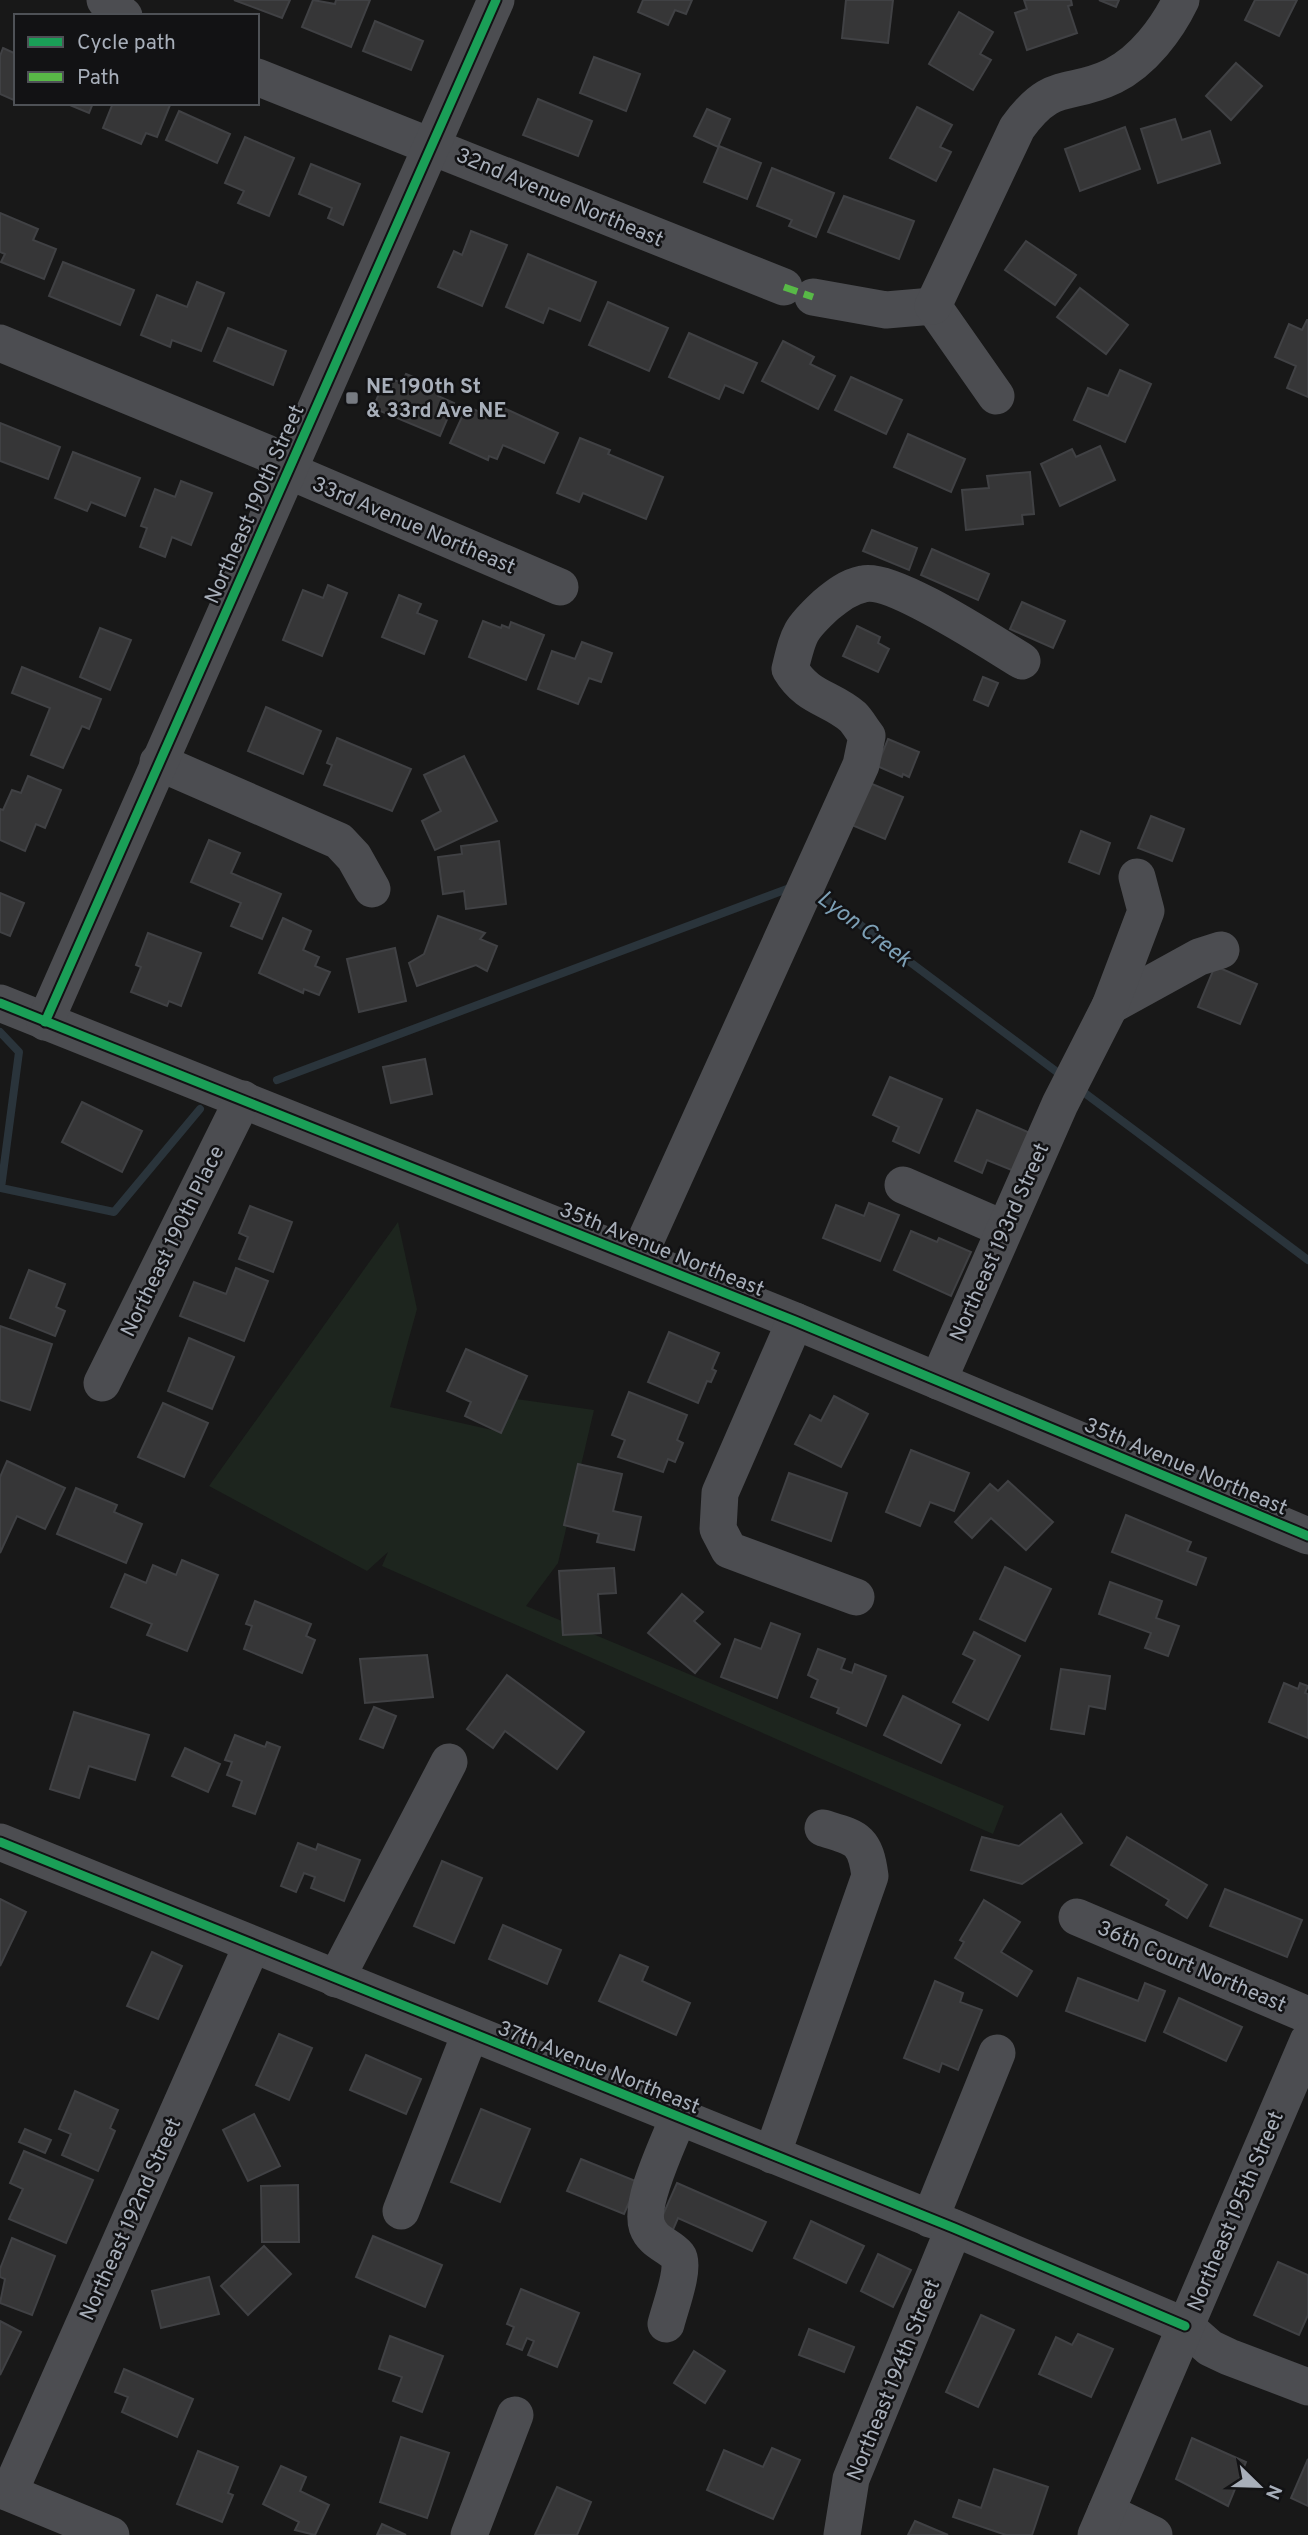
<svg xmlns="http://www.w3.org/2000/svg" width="1308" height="2535" viewBox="0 0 1308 2535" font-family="Overpass,sans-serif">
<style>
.green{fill:#1d251e}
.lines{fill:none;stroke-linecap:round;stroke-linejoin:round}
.stream{stroke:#2a343b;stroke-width:8}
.building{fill:#363637;stroke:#404144;stroke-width:2}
.minor{stroke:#4c4d51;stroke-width:37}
.quiet{stroke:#58b947;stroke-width:7;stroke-dasharray:14 7;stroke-linecap:butt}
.cycleway-casing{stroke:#121214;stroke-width:13}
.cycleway{stroke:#1a9f57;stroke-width:9}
.poi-dot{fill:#767a81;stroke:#121214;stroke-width:2.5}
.labels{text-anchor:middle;stroke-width:5;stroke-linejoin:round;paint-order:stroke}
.street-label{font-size:21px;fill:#a8afba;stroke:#121214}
.poi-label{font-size:21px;font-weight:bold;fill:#a8afba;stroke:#121214;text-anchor:start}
.water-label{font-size:23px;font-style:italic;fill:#7da0b6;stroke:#121214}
</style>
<rect width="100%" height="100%" fill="#181818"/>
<polygon class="green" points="398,1222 417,1309 390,1407 501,1432 516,1399 594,1410 558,1563 526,1606 1004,1806 993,1834 382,1566 388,1552 367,1571 209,1486"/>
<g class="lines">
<g class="stream">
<polyline points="815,891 1065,1078"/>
<polyline points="0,1032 19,1052 1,1188 114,1212 200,1109"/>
<polyline points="277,1080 795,886"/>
<polyline points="1078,1088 1308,1260"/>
</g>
</g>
<g class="building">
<polygon points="234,0 290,0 282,18"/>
<polygon points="313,0 335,4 336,0 370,0 351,47 302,27"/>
<polygon points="643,0 692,0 686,14 675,10 668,25 638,12"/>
<polygon points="846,0 893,0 888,43 842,38"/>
<polygon points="1024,0 1071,0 1072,5 1068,6 1077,33 1027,50 1015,13 1027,9"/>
<polygon points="1099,0 1119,0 1116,7"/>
<polygon points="1255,0 1297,0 1279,36 1245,20"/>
<polygon points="959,12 993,32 980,54 991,60 973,90 929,64"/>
<polygon points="375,21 423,41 411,70 363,51"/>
<polygon points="3,48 16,54 16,101 0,94 0,56"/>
<polygon points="594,57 640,74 626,111 580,93"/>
<polygon points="1236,63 1262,86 1231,120 1206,96"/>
<polygon points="538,99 592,121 578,156 523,135"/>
<polygon points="65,103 93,103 89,113"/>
<polygon points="113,103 164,103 170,105 157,137 146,133 141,144 103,128"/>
<polygon points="917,107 952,125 940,147 951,152 936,181 890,158"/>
<polygon points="707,109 730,119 718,147 694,136"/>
<polygon points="179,111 230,134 217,163 166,140"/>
<polygon points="1175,119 1182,140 1210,131 1220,163 1158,183 1141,129"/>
<polygon points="1125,127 1140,169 1080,191 1065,149"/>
<polygon points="245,137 294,158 269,216 238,203 244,191 225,183"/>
<polygon points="719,146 761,163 747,199 704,182"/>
<polygon points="311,164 360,184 343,225 328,218 332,208 299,194"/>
<polygon points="772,168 834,193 816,237 789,226 792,220 757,206"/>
<polygon points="844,196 914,221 899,259 828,232"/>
<polygon points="0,213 38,229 33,240 56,249 44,279 1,262 5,254 0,252"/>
<polygon points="471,231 507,245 482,306 438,287 454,251 462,255"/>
<polygon points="1026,241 1076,275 1055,305 1005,270"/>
<polygon points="528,254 596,282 580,321 549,308 543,323 506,307"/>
<polygon points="63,262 134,290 120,325 49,296"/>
<polygon points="197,282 224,293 201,351 172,340 170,347 141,335 157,295 187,307"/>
<polygon points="1080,288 1128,325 1106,354 1057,317"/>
<polygon points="608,302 668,328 649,371 589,345"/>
<polygon points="1307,320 1308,320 1308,397 1287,388 1296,366 1275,357 1289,324 1302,330"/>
<polygon points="228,328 286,351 273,385 214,361"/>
<polygon points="689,333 757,363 743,393 725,385 719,399 669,377"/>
<polygon points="783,341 814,357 810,364 835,376 818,409 762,381"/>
<polygon points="1120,370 1151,384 1125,442 1074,420 1088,388 1108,396"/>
<polygon points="406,374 441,388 438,396 454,403 440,436 373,408 386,377 402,383"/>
<polygon points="851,377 902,400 886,434 835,410"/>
<polygon points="493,403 558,433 544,463 503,445 497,459 489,456 488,460 450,443 467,406 488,416"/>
<polygon points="0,423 60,447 48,479 0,461"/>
<polygon points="908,434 965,459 951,492 894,467"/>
<polygon points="580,438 610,450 608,454 663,477 646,519 583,493 579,502 557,493"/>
<polygon points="1100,446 1115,480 1060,506 1041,464 1072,449 1076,457"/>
<polygon points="73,452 140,478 125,516 91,502 87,511 55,498"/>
<polygon points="1030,472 1034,514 1022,515 1023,524 966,530 962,490 989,488 987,476"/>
<polygon points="181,481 212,493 191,545 172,537 165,557 140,547 147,528 141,526 155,489 175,497"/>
<polygon points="872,530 917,548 909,570 863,551"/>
<polygon points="932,549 989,574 978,600 921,575"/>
<polygon points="328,585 347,593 322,656 283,640 303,590 323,598"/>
<polygon points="399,595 421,604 417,613 437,621 424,654 382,637"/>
<polygon points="1022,602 1065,621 1053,648 1010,629"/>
<polygon points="483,621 501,628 502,625 509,628 511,622 544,635 526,680 469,657"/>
<polygon points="857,626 880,637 878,643 889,649 878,672 843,656"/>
<polygon points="100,628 131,640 110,690 80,677"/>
<polygon points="582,642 612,653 601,682 589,678 578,704 538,689 552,651 575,659"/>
<polygon points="22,667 101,699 89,729 82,726 63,768 31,755 50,708 12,693"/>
<polygon points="983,677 998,683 988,706 974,700"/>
<polygon points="266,707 321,731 303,774 248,751"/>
<polygon points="337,738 411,769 392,811 324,785 332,765 327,763"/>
<polygon points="888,739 919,752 909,777 903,774 902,777 877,766"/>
<polygon points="464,756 497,821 435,850 422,821 441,811 424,775"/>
<polygon points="28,776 61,790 45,828 36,824 25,851 0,840 0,809 3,810 12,790 21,793"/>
<polygon points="865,781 903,797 885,839 847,823"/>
<polygon points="1151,816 1184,829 1172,861 1138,848"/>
<polygon points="1081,831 1110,843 1099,874 1069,862"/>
<polygon points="209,840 240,853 231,873 281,894 262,939 231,926 241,903 191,882"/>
<polygon points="499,841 506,904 466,909 464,891 443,894 438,857 462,854 461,846"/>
<polygon points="0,893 24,903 10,936 0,932"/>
<polygon points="438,916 485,933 480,939 497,946 487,971 476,965 417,986 409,963 424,954"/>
<polygon points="283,918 311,931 303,950 319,957 315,966 330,972 319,995 304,989 303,993 259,973"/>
<polygon points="148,933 201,953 181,1006 169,1001 167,1006 131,992 141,967 136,965"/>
<polygon points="395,948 406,1001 359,1012 347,959"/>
<polygon points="1215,966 1257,984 1240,1024 1198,1007"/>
<polygon points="425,1059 432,1094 391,1103 383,1067"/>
<polygon points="890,1077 942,1099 919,1153 893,1141 899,1127 873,1115"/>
<polygon points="82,1102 142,1131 122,1172 62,1142"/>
<polygon points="977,1110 1030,1133 1014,1171 987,1160 982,1173 955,1161"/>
<polygon points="869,1203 899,1215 880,1261 823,1238 836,1205 864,1216"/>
<polygon points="250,1206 292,1222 273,1272 239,1259 248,1237 239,1233"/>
<polygon points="911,1231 937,1242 939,1238 971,1252 951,1296 894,1270"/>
<polygon points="236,1268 268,1281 244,1341 180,1316 194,1282 226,1294"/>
<polygon points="29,1270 65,1284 56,1307 65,1311 55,1336 10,1318"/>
<polygon points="0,1326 52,1344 30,1410 0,1400"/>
<polygon points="669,1332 719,1353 712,1369 716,1371 711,1382 707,1381 698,1403 648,1382"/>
<polygon points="189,1338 234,1357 212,1409 168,1391"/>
<polygon points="466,1349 527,1376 501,1433 465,1416 471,1402 447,1391"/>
<polygon points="629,1392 687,1415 677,1440 683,1443 675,1462 668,1459 663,1472 618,1457 625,1440 612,1435"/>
<polygon points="834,1396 868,1414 841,1467 795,1444 810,1415 821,1421"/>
<polygon points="163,1403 208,1423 184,1477 138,1457"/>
<polygon points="911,1450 969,1473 954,1511 930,1502 920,1526 886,1512"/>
<polygon points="7,1461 65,1488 45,1529 17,1516 0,1553 0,1477"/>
<polygon points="578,1464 622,1474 613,1511 641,1517 634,1550 597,1542 599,1534 564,1525"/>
<polygon points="789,1473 847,1493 831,1541 772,1520"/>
<polygon points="1008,1481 1053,1522 1026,1550 991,1518 972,1538 955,1522 990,1484 998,1491"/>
<polygon points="76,1488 117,1505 114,1512 142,1524 126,1563 57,1534"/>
<polygon points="1126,1515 1191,1542 1187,1551 1206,1558 1196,1585 1112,1552"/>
<polygon points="182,1560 218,1575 187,1651 147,1635 152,1624 111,1607 125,1574 146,1583 153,1565 176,1575"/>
<polygon points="1005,1567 1051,1589 1025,1641 980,1619"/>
<polygon points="614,1568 616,1593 598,1594 601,1633 563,1635 559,1571"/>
<polygon points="1110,1582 1162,1601 1156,1618 1179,1626 1168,1656 1145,1648 1151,1633 1099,1614"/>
<polygon points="682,1594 703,1612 694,1621 720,1644 695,1673 648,1633"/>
<polygon points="255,1601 311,1624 306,1636 315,1640 302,1673 244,1649 252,1626 246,1624"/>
<polygon points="771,1623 800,1634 777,1698 721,1677 735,1639 761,1649"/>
<polygon points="974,1632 1020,1656 988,1720 953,1702 975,1660 963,1654"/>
<polygon points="818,1649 845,1659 841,1669 852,1673 855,1664 886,1676 866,1726 837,1713 839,1708 811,1697 818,1680 808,1675"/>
<polygon points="427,1655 433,1697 365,1703 360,1659"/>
<polygon points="1061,1669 1110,1676 1105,1709 1089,1706 1084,1734 1051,1729"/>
<polygon points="507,1675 584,1732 557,1769 505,1731 493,1748 467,1729"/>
<polygon points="1284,1683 1298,1689 1300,1683 1308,1686 1305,1693 1308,1694 1308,1738 1269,1722"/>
<polygon points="903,1696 960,1725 941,1763 884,1735"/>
<polygon points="374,1707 396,1716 383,1748 360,1739"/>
<polygon points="74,1712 149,1735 135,1780 89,1766 79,1798 50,1789"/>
<polygon points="235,1735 265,1747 267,1742 280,1747 255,1814 233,1806 242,1781 227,1775 232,1762 225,1760"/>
<polygon points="185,1748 220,1764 208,1792 172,1776"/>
<polygon points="1061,1814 1082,1843 1022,1884 971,1870 982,1837 1019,1846"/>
<polygon points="1127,1837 1207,1885 1187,1918 1166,1905 1169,1900 1111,1865"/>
<polygon points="298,1843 316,1850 318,1844 360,1860 344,1901 311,1888 315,1877 304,1873 296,1892 281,1886"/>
<polygon points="442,1861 482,1878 454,1943 414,1926"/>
<polygon points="1225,1889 1302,1920 1287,1957 1210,1926"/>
<polygon points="0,1899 26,1912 0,1966"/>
<polygon points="984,1900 1020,1922 1001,1952 1032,1971 1017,1996 955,1958 964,1942 960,1940"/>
<polygon points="503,1925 561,1950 547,1984 489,1959"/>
<polygon points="152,1952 182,1966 158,2019 127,2006"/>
<polygon points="620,1955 648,1967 642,1981 690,2003 676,2035 599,2001"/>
<polygon points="1078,1978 1138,2001 1145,1983 1165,1991 1145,2041 1066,2011"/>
<polygon points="935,1981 963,1993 960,2002 982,2010 958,2070 942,2063 939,2072 904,2058"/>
<polygon points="1179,1998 1242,2027 1226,2061 1164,2032"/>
<polygon points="279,2034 312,2048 289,2100 256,2085"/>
<polygon points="366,2055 421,2079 406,2114 350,2090"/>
<polygon points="75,2091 118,2110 110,2128 115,2131 98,2171 62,2155 71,2134 59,2129"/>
<polygon points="481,2109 530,2129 500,2202 451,2182"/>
<polygon points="254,2114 280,2166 248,2181 223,2130"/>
<polygon points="25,2129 51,2140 45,2153 19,2142"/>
<polygon points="24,2151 93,2180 66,2243 9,2219 23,2189 10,2183"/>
<polygon points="581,2159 638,2182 624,2214 567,2191"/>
<polygon points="677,2183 766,2222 752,2251 678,2218 672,2232 658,2226"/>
<polygon points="298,2185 299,2242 262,2242 261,2186"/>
<polygon points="811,2221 864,2246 846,2283 794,2258"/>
<polygon points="373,2236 442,2265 425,2307 356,2277"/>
<polygon points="12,2238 55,2256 32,2315 0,2303 5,2279 0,2277 0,2269"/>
<polygon points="264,2246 291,2274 248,2315 221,2286"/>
<polygon points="878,2254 911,2270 893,2307 861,2291"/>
<polygon points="1278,2262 1308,2275 1308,2315 1299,2335 1254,2315"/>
<polygon points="209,2277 219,2314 161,2328 152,2291"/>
<polygon points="521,2289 579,2313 557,2367 528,2355 534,2341 527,2338 522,2350 507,2344 514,2327 507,2324"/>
<polygon points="981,2315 1014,2330 978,2407 946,2392"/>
<polygon points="0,2321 21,2332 0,2375"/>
<polygon points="809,2329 854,2347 844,2372 799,2355"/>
<polygon points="1078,2334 1113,2349 1091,2397 1039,2374 1056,2337 1072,2345"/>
<polygon points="390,2336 443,2356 422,2412 393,2401 402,2377 379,2369"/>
<polygon points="694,2351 725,2371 705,2403 674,2383"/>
<polygon points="124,2369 193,2399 177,2437 122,2412 128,2397 115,2392"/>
<polygon points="401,2437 449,2453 427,2518 380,2502"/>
<polygon points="1192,2438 1246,2462 1228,2506 1176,2479"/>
<polygon points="772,2448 800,2460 773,2519 707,2490 724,2450 763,2467"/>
<polygon points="198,2451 238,2467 228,2493 233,2495 222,2522 177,2504"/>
<polygon points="1308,2459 1308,2506 1291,2498"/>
<polygon points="281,2466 306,2477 300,2491 329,2505 315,2535 295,2530 299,2522 263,2504"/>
<polygon points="994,2469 1048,2487 1032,2535 1006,2535 953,2517 959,2500 981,2508"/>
<polygon points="557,2487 591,2502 577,2535 535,2535"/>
<polygon points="915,2521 948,2535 908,2535"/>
<polygon points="382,2524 406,2535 377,2535"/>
</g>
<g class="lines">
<g class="minor">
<polyline points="105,0 124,16"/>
<polyline points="257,77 784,287"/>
<polyline points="813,297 886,310 933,306 996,396"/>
<path d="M933,306L1017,128C1053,78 1068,98 1113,76C1143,61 1167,29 1181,0"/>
<polyline points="0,343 267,453 289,471 560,587"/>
<polyline points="158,762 339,841 354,857 372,889"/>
<polyline points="0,1003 795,1321 1308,1536"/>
<polyline points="1110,1006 1199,957 1221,950"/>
<polyline points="45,1022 496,0"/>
<polyline points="903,1185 1004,1229"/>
<path d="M638,1257L861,765L867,736C862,730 858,722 853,717C830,697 808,699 790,669C799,633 799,630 826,605C837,596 848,587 863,584C893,577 992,643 1022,661"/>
<polyline points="795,1321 720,1493 718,1529 729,1550 856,1597"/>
<polyline points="938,1381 1060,1104 1110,1006 1146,911 1137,877"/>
<polyline points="102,1383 243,1099"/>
<polyline points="0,1842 954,2228 1185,2326 1210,2348 1229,2357 1308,2387"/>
<polyline points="1077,1917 1308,2015"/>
<polyline points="336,1979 449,1762"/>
<path d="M772,2155L870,1876C865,1838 856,1838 823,1828"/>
<polyline points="401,2211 470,2034"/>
<polyline points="930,2219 997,2053"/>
<path d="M666,2324C669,2311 686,2266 678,2256C669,2245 653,2243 647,2226C639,2202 669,2142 678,2118"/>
<polyline points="1106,2512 1154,2535"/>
<polyline points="111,2535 9,2493 252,1945"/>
<polyline points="469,2535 515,2415"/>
<polyline points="842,2535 851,2479 954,2228"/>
<polyline points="1096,2535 1308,2041"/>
</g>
<polyline class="quiet" points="784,287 813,297"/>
<g class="cycleway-casing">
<g id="cycleway">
<polyline points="0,1003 795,1321 1308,1536"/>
<polyline points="45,1022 496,0"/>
<polyline points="0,1842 954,2228 1185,2326"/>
</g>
</g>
<use href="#cycleway" class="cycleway"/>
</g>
<rect class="poi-dot" x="345" y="391" width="14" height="14" rx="3.5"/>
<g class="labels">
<g class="street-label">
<text transform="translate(560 197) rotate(23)" y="7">32nd Avenue Northeast</text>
<text transform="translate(254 504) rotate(-66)" y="7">Northeast 190th Street</text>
<text transform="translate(414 525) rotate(23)" y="7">33rd Avenue Northeast</text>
<text transform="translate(172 1241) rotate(-64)" y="7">Northeast 190th Place</text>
<text transform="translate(999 1242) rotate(-66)" y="7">Northeast 193rd Street</text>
<text transform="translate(662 1249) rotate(22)" y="7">35th Avenue Northeast</text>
<text transform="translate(1186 1466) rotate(23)" y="7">35th Avenue Northeast</text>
<text transform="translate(1192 1966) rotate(23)" y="7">36th Court Northeast</text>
<text transform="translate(599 2067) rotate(22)" y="7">37th Avenue Northeast</text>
<text transform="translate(1235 2211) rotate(-67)" y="7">Northeast 195th Street</text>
<text transform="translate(130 2219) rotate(-66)" y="7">Northeast 192nd Street</text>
<text transform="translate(893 2380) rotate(-68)" y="7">Northeast 194th Street</text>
</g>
<g class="poi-label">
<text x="366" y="393">NE 190th St<tspan x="366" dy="24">&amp; 33rd Ave NE</tspan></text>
</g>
<g class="water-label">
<text transform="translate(865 928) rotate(37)" y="8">Lyon Creek</text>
</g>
</g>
<rect x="14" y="14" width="245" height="91" fill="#121214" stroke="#4e5156" stroke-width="2"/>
<rect x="28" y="37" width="35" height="10" fill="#1a9f57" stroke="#4e5156" stroke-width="2"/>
<text x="77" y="49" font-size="21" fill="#a8afba">Cycle path</text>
<rect x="28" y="72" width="35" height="10" fill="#58b947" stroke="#4e5156" stroke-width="2"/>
<text x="77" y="84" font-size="21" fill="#a8afba">Path</text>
<g transform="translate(1259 2486) rotate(113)" stroke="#121214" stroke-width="5" paint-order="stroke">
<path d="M0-5L12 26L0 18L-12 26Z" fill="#a8afba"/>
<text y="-10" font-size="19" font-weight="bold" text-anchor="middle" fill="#a8afba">N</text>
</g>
</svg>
